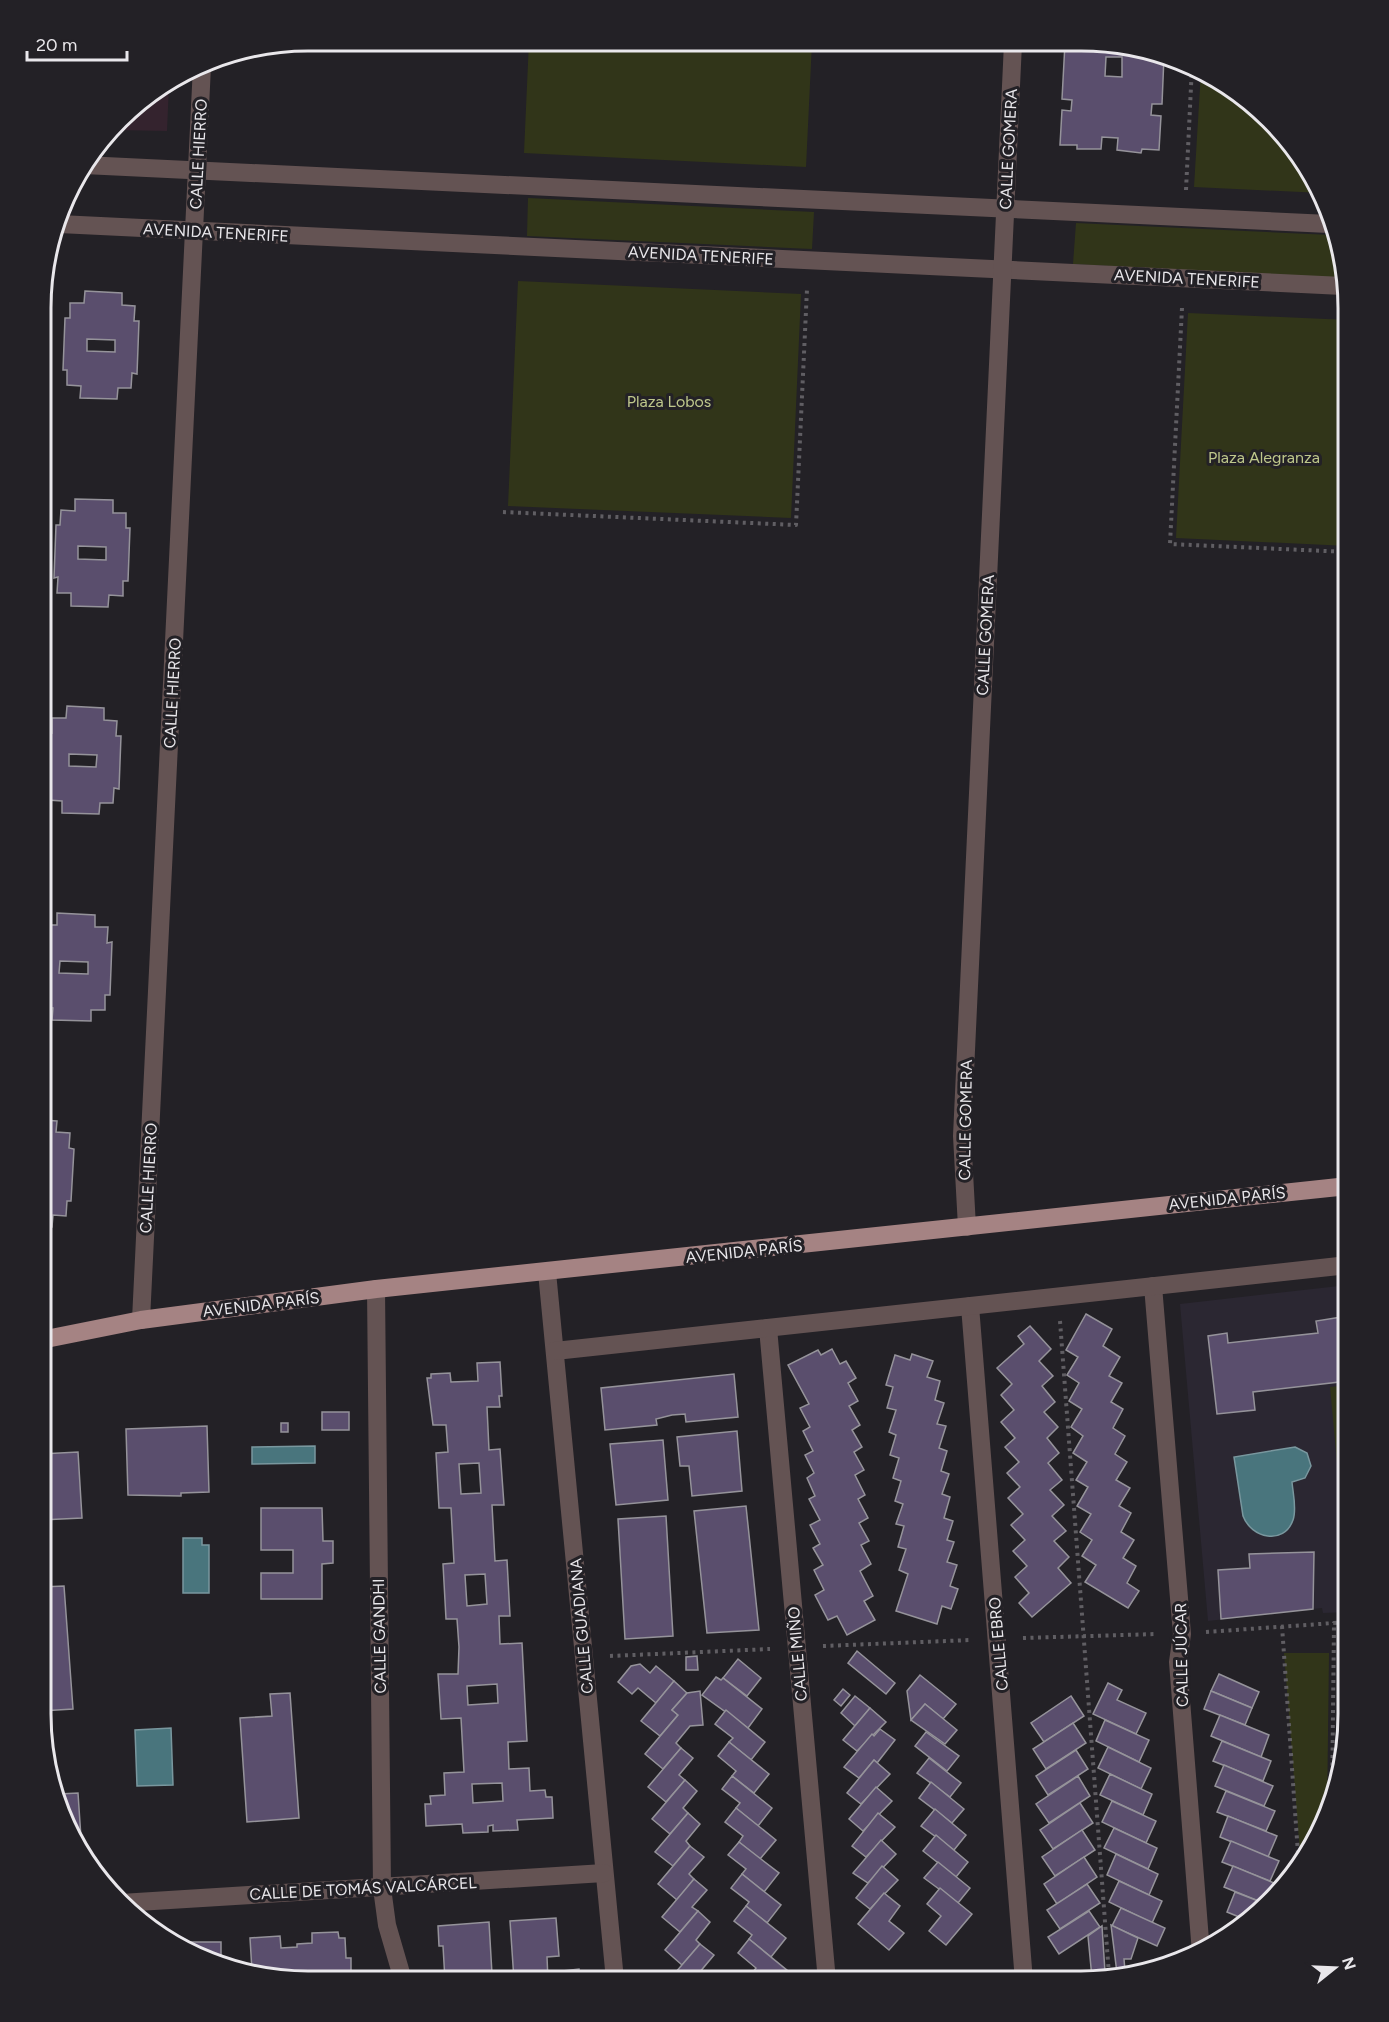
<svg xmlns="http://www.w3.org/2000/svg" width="1389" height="2022" viewBox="0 0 1389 2022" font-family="Figtree,sans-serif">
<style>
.built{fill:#2b2732}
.education{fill:#34232e}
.green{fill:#313519}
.water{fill:#49757d;stroke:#79979e;stroke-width:1.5}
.building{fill:#5a4e6d;stroke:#95939a;stroke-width:1.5;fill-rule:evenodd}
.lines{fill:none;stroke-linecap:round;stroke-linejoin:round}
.path{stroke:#605e63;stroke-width:4;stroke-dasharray:3 4.5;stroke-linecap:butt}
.minor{stroke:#645353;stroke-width:18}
.major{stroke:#a58383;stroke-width:18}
.labels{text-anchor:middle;stroke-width:6;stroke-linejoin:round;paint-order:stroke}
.street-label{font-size:16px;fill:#e9e7eb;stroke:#232126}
.park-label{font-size:16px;fill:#bec78b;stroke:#232126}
.rim{fill:none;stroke:#e9e7eb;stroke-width:3}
</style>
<rect width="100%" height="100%" fill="#232126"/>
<polygon class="built" points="1348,1285 1348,1612 1323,1613 1322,1608 1313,1609 1208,1621 1180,1304"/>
<polygon class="education" points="169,85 167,131 113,130 132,107"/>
<g class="green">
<polygon points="529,41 812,42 806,167 524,153"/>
<polygon points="1201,71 1243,96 1322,193 1194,187"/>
<polygon points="528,198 814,212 812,249 527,236"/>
<polygon points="1076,223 1331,235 1341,278 1073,264"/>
<polygon points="518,281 801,294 791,518 508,506"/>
<polygon points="1188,313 1348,320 1348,546 1176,538"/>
<polygon points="1348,1385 1348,1495 1340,1495 1330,1387"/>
<polygon points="1284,1653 1329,1653 1327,1815 1301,1865"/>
</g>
<g class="water">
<polygon points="315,1446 315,1463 252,1464 252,1447"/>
<path d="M1295,1447L1307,1453L1311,1466L1305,1478L1292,1482C1293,1494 1297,1509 1293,1520C1284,1546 1251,1538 1243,1516L1234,1457Z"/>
<polygon points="183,1538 202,1538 202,1545 209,1545 209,1593 183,1593"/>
<polygon points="171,1728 173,1785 137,1786 135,1730"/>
</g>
<g class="building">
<path d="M1065,43H1116L1164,56L1162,104H1152L1151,115L1161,116L1159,150L1142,149L1141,153L1117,150L1118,138L1102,137L1101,149H1077V145H1060L1062,110L1071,111L1072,100L1062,99ZM1106,57H1122V77L1105,76Z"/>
<path d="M85,291L122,293V305L135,306L134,321H139L137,374L132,373L131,388H118L117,399L80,398L81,386L67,385V370H63L65,318H70V303H84ZM87,339L115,340V352L87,351Z"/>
<path d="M75,499L113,500V513H126V528H130L128,581H123V596L109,595L108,607L71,606V593H57L58,577L54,578L56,525H60L61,510L75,511ZM78,546L106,547V560L78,559Z"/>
<path d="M67,706L104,708V720L117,721L116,736H121L119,789L114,788L113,803H100L99,814L62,813V801L48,800L49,785H44L47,732L52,733V718H66ZM69,754L97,755L96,767L69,766Z"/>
<path d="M57,913L95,915V927H108L107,943L112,942L110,995H105V1010H91V1021L52,1020L53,1008L42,1007L43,925H57ZM60,961L88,962V974L59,973Z"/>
<polygon points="41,1120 57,1121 56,1132 70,1133 69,1148 74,1149 71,1201 67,1201 66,1216 53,1215 52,1227 41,1227 41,1180 49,1180 50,1168 41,1167"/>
<polygon points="1086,1314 1112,1329 1103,1346 1120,1357 1109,1376 1122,1383 1111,1402 1123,1409 1113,1428 1125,1436 1115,1454 1127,1462 1116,1480 1130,1488 1119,1506 1131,1513 1121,1532 1134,1540 1123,1558 1136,1566 1127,1583 1139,1591 1128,1608 1085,1582 1096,1565 1082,1556 1092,1540 1080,1532 1091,1514 1077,1506 1088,1487 1076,1480 1087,1462 1073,1453 1083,1436 1071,1427 1082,1409 1069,1401 1079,1383 1067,1375 1078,1357 1066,1350"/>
<polygon points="1348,1316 1348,1381 1253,1392 1255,1410 1217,1414 1208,1336 1227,1333 1228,1343 1318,1333 1316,1321"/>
<polygon points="1030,1326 1051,1349 1039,1361 1053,1376 1042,1386 1055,1402 1044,1412 1058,1427 1047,1438 1059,1453 1048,1463 1062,1480 1050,1490 1064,1505 1052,1516 1066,1531 1054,1541 1069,1557 1058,1568 1071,1583 1032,1617 1019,1603 1029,1593 1015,1577 1027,1566 1013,1551 1025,1540 1011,1525 1023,1514 1008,1498 1020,1487 1007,1473 1019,1462 1005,1447 1015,1438 1001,1422 1014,1410 1001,1395 1012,1384 997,1368 1024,1344 1018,1336"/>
<polygon points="832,1349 840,1364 846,1361 856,1378 848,1383 858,1401 849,1406 860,1425 852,1430 862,1447 854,1452 864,1470 855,1475 865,1495 858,1499 868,1518 859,1523 869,1541 861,1545 871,1564 860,1571 873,1596 864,1601 875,1620 847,1635 837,1616 828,1620 815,1595 824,1590 814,1570 823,1565 813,1548 820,1544 810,1525 820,1520 809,1499 815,1496 807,1478 814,1473 805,1455 813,1451 803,1431 810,1427 800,1408 809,1404 788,1365 818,1350 821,1355"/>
<polygon points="912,1354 933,1361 927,1377 940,1381 935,1400 944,1403 937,1424 946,1426 939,1448 947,1451 941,1471 949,1474 942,1494 950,1497 944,1518 953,1521 947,1540 954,1542 947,1562 957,1565 950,1586 958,1589 951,1609 942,1606 937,1624 896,1611 908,1574 899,1570 906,1549 898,1547 904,1526 896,1524 903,1504 895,1501 901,1481 893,1478 899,1458 890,1455 896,1435 889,1432 896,1410 887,1408 893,1387 886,1385 895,1355 910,1360"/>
<path d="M500,1362L502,1396H499L500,1407H487L489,1450L500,1449L504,1505H492L495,1561L507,1560L510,1616H499L500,1644L522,1643L527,1741L508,1742L509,1769L529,1768L530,1791L545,1790L546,1797H552L553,1818L517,1820L518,1830L493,1831V1825L488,1826V1832L463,1833L462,1824L426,1826L425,1804H431L430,1796L445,1795L444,1773L464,1772L461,1718L441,1719L438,1674H458L459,1647L457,1619H446L443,1564L454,1563L451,1508H439L436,1453L448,1452L446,1425H433L427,1378H431V1374L450,1373L451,1382L478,1381L477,1363ZM479,1463L481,1493L461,1494L459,1464ZM485,1574L487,1604L467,1606L465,1575ZM497,1684L498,1703L468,1705L467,1686ZM502,1783L503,1801L473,1803L472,1784Z"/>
<polygon points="734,1374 738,1417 686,1422 685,1414 672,1415 656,1419 657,1425 605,1430 601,1388"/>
<rect x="322" y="1412" width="27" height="18"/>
<rect x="281" y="1423" width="7" height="9"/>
<polygon points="207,1426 209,1492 181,1493 181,1496 128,1495 126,1429"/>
<polygon points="737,1431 742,1491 692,1496 689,1466 680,1466 677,1437"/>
<polygon points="663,1440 668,1500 616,1505 610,1444"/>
<polygon points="78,1452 82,1518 41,1520 41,1454"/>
<polygon points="746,1506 759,1630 707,1633 694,1511"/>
<polygon points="261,1508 322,1508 323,1541 333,1541 333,1563 322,1564 322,1599 261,1599 261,1573 293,1573 293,1550 261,1550"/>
<polygon points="666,1516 673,1636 625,1639 618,1519"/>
<polygon points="1314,1552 1313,1609 1221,1619 1218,1570 1250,1568 1249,1554"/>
<polygon points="64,1586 73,1709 41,1711 41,1587"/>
<polygon points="857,1651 895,1683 886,1694 848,1663"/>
<polygon points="697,1656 698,1670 686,1670 686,1657"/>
<polygon points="738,1659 761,1678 747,1696 723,1678"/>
<polygon points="640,1664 650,1673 656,1666 674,1681 656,1703 638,1688 632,1694 618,1682 631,1666"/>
<polygon points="1219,1674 1259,1692 1252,1708 1211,1691"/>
<polygon points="920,1675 956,1704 943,1719 925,1704 911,1720 907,1691"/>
<polygon points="716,1677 721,1680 723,1678 762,1709 748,1728 702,1695"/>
<polygon points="674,1681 687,1693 672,1710 678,1715 660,1736 641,1721"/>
<polygon points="1108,1683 1122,1690 1117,1700 1146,1713 1136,1734 1093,1714"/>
<polygon points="843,1689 850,1695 841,1706 834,1700"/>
<polygon points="700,1691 703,1725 690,1726 676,1743 681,1748 663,1769 645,1754 678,1715 672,1710 687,1693"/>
<polygon points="1211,1691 1252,1708 1245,1725 1204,1709"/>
<polygon points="290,1693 299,1818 247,1822 240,1718 272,1716 270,1694"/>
<polygon points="855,1696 870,1708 855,1726 841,1713"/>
<polygon points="1071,1696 1084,1716 1044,1742 1031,1723"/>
<polygon points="925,1704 957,1730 945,1744 911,1720"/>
<polygon points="870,1708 886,1722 857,1751 843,1740"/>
<polygon points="726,1710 765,1742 751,1760 729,1742 733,1738 715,1724"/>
<polygon points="1220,1715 1269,1735 1261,1757 1211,1736"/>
<polygon points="1105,1720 1149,1740 1139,1762 1096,1741"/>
<polygon points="1073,1723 1086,1743 1046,1769 1033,1749"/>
<polygon points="880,1729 895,1740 877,1763 874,1760 859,1778 844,1767 872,1734 874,1736"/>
<polygon points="926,1732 959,1756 947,1771 915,1746"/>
<polygon points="1222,1741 1271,1761 1263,1781 1213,1761"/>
<polygon points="729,1742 769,1774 754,1793 732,1776 736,1771 718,1756"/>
<polygon points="1108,1747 1151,1768 1141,1789 1098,1768"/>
<polygon points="681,1748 693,1758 679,1775 685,1780 666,1802 648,1787"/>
<polygon points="1076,1750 1088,1769 1048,1795 1036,1776"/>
<polygon points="929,1758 961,1783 950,1797 917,1773"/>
<polygon points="874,1760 890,1774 861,1804 847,1793"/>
<polygon points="1224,1765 1273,1786 1264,1806 1215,1786"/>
<polygon points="1110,1774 1152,1794 1143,1815 1100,1795"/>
<polygon points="732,1776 772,1808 758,1826 736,1808 740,1803 722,1789"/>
<polygon points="1078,1776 1090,1796 1049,1823 1036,1804"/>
<polygon points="685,1780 697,1791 683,1808 688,1813 670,1834 652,1819"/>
<polygon points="931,1782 964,1809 952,1823 919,1798"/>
<polygon points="876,1787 892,1801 863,1831 849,1819"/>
<polygon points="1226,1791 1275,1811 1266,1831 1217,1812"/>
<polygon points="78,1793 82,1853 68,1832 59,1794"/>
<polygon points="1112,1801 1156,1821 1146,1843 1102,1822"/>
<polygon points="1080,1803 1093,1823 1053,1849 1040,1830"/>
<polygon points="736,1808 776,1840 760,1859 739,1842 743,1836 725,1822"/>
<polygon points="935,1809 966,1835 954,1850 921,1826"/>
<polygon points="688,1813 700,1824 686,1841 690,1846 673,1866 655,1852"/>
<polygon points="878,1813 895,1827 866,1857 852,1846"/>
<polygon points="1228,1816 1277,1836 1268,1857 1220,1837"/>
<polygon points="1114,1828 1157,1848 1148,1869 1104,1848"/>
<polygon points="1082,1830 1095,1850 1055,1876 1042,1857"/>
<polygon points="936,1835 968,1862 956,1877 923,1851"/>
<polygon points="881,1840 896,1854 868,1883 853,1873"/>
<polygon points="1231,1841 1279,1861 1270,1881 1222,1862"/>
<polygon points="739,1842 779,1873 764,1892 742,1874 746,1869 728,1855"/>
<polygon points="690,1846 704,1857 689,1874 694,1879 677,1900 658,1884"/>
<polygon points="1116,1854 1158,1874 1149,1895 1107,1875"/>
<polygon points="1084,1857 1097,1877 1057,1904 1044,1884"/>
<polygon points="938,1862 970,1888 958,1903 924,1878"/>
<polygon points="882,1866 898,1880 870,1909 856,1898"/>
<polygon points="1233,1866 1281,1886 1280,1889 1266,1904 1224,1887"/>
<polygon points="742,1874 781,1905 767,1923 746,1906 749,1902 731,1888"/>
<polygon points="694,1879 707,1890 692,1907 698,1911 680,1932 662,1917"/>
<polygon points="1119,1881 1162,1901 1152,1923 1109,1902"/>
<polygon points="1087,1884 1100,1903 1060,1929 1047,1910"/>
<polygon points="940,1888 972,1914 946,1945 929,1931 941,1916 927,1904"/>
<polygon points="1235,1892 1266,1904 1249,1921 1227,1912"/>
<polygon points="884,1893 900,1906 889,1921 904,1933 889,1950 858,1924"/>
<polygon points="746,1906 786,1938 771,1957 749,1939 752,1935 734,1921"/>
<polygon points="1121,1908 1165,1928 1157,1946 1112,1926"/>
<polygon points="698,1911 710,1922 696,1940 700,1944 682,1965 665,1950"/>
<polygon points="1089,1911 1100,1927 1059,1954 1048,1937"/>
<polygon points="556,1918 559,1956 547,1957 548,1980 514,1980 510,1921"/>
<polygon points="489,1922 492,1974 484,1974 484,1980 445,1980 443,1946 439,1946 438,1926"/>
<polygon points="1111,1925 1138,1938 1131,1959 1124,1959 1125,1971 1117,1973"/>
<polygon points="1102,1926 1105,1972 1102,1977 1092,1978 1088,1936"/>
<polygon points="338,1932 339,1938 345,1938 346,1958 351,1958 351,1973 344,1974 345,1979 274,1979 252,1971 250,1938 280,1936 281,1948 297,1947 297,1944 312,1943 312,1933"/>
<polygon points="749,1939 788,1971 781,1981 746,1981 756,1968 738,1953"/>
<polygon points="191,1942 221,1942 221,1959 191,1948"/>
<polygon points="700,1944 714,1955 699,1973 707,1980 669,1980"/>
<polygon points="579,1969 580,1980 564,1980 563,1971"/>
</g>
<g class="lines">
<g class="path">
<polyline points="1186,190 1192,66"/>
<polyline points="1182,308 1170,544 1348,552"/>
<polyline points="503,512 796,525 807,289"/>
<polyline points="1060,1321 1109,1975"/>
<polyline points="1282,1626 1299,1868"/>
<polyline points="1206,1632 1334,1623"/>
<polyline points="1023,1638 1157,1634"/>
<polyline points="823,1646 971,1640"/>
<polyline points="610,1656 770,1649"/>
<polyline points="1332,1803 1334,1623 1348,1622"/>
</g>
<g class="minor">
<polyline points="84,165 1329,224"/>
<polyline points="59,224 1343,286"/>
<polyline points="967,1227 962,1136 1013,43"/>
<polyline points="547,1272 615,1980"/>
<polyline points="1153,1286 1182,1634 1178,1662 1201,1953"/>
<polyline points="376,1289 382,1888 387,1925 403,1980"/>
<polyline points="970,1306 1024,1981"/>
<polyline points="141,1320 202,66"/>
<polyline points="768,1328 827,1981"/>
<polyline points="555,1351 1348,1265"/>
<polyline points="121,1903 604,1873"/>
</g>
<polyline class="major" points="41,1340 141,1320 376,1289 1348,1186"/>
</g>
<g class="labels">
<g class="street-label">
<text transform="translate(1008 149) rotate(-87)" y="6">CALLE GOMERA</text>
<text transform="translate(198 154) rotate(-87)" y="6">CALLE HIERRO</text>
<text transform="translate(216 232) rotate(3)" y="6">AVENIDA TENERIFE</text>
<text transform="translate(701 255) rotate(3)" y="6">AVENIDA TENERIFE</text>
<text transform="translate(1187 278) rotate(3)" y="6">AVENIDA TENERIFE</text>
<text transform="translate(985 635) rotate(-87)" y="6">CALLE GOMERA</text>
<text transform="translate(172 693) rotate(-87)" y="6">CALLE HIERRO</text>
<text transform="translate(965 1120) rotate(-89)" y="6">CALLE GOMERA</text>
<text transform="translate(148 1178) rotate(-87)" y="6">CALLE HIERRO</text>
<text transform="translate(1227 1198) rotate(-6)" y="6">AVENIDA PARÍS</text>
<text transform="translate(744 1251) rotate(-6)" y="6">AVENIDA PARÍS</text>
<text transform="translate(261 1304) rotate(-7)" y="6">AVENIDA PARÍS</text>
<text transform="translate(581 1626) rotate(-95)" y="6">CALLE GUADIANA</text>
<text transform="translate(379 1636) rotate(-91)" y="6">CALLE GANDHI</text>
<text transform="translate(998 1644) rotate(-95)" y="6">CALLE EBRO</text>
<text transform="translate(797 1654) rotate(-95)" y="6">CALLE MIÑO</text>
<text transform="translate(1181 1655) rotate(-91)" y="6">CALLE JÚCAR</text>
<text transform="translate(363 1888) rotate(-3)" y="6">CALLE DE TOMÁS VALCÁRCEL</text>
</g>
<g class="park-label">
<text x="669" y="407">Plaza Lobos</text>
<text x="1264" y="463">Plaza Alegranza</text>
</g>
</g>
<path d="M0 0H1389V2022H0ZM308 51H1081A257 257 0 0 1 1338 308V1714A257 257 0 0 1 1081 1971H308A257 257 0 0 1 51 1714V308A257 257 0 0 1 308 51Z" fill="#232126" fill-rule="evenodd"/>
<path class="rim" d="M308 51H1081A257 257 0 0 1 1338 308V1714A257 257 0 0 1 1081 1971H308A257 257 0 0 1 51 1714V308A257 257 0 0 1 308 51Z"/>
<g transform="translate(1335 1968) rotate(72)" stroke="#232126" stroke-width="4.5" paint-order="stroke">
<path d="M0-4.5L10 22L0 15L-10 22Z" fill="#e9e7eb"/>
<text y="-9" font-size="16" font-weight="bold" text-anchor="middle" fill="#e9e7eb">N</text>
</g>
<path d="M27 51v9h100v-9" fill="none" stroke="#e9e7eb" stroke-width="3"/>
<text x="36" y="51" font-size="18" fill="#e9e7eb" stroke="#232126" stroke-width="4.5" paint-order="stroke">20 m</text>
</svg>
